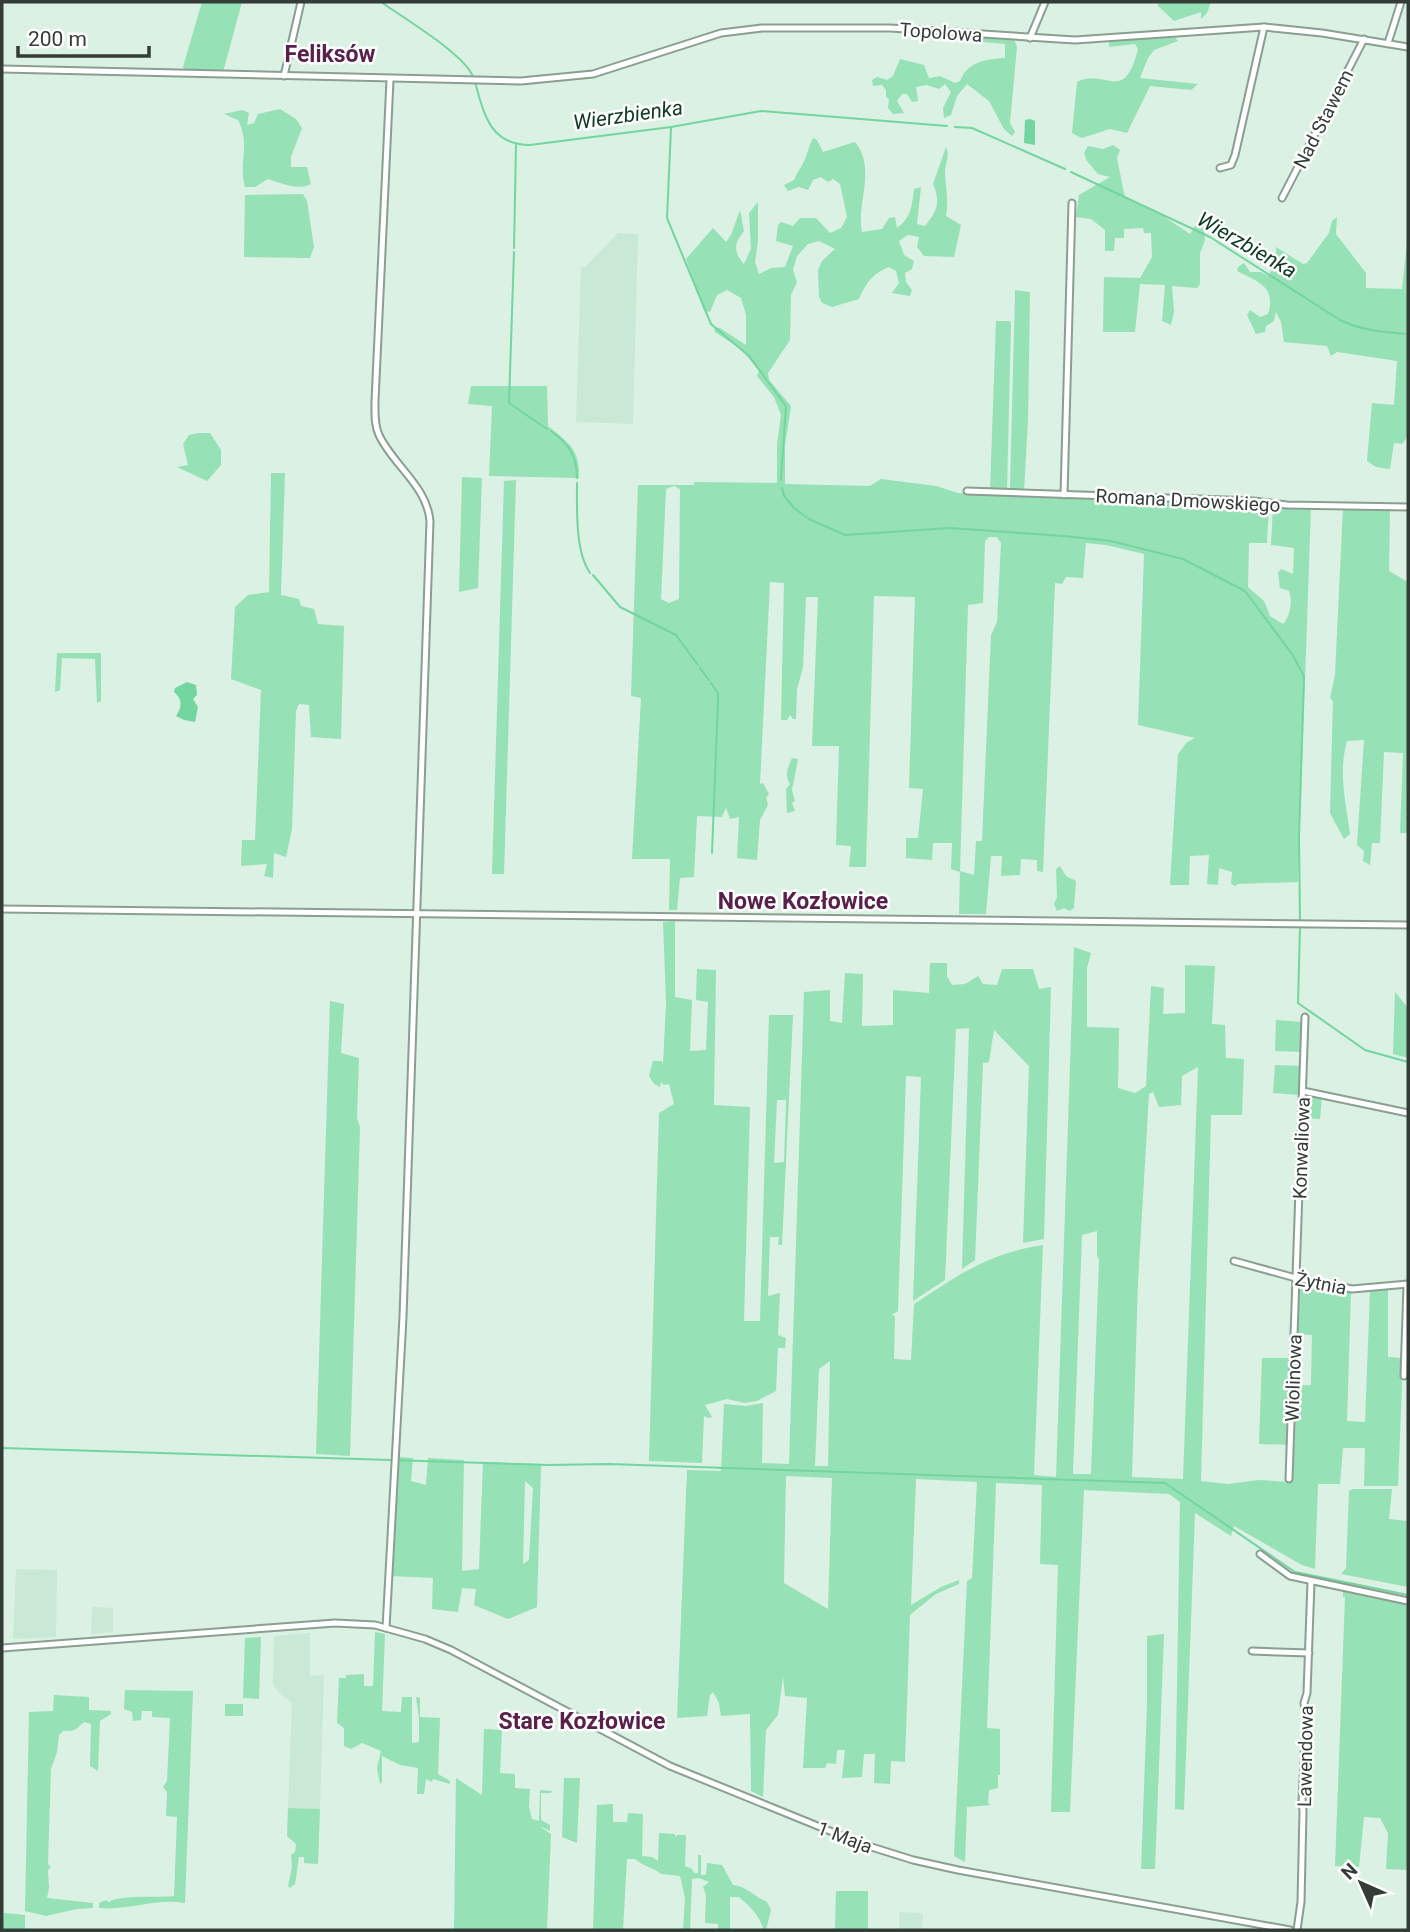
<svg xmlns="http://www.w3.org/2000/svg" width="1410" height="1932" viewBox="0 0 1410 1932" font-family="Roboto,sans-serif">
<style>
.built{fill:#cae8d6}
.green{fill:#97e1b6;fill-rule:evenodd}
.water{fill:#73d5a0}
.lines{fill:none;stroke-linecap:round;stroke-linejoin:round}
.stream{stroke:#73d5a0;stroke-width:2}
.minor-casing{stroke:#8a9f92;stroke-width:9}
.minor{stroke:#fff;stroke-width:5}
.labels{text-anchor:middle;stroke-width:5;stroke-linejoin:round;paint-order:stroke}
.street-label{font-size:19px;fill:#333c36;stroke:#fff}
.water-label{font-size:21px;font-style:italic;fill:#0e3924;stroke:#fff}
.quarter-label{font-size:23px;font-weight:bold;fill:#58204a;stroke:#fff}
</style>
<rect width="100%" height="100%" fill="#daf1e3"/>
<g class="built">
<polygon points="618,233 638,234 633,424 576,422 581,267 585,267"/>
<polygon points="16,1569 57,1570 56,1637 13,1639"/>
<polygon points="92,1607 113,1608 113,1632 91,1634"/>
<polygon points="310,1633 310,1676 324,1675 320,1809 288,1808 292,1702 282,1696 273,1685 274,1636"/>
<polygon points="899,1912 923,1913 922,1930 899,1930"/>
</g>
<g class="green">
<polygon points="202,2 242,2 223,72 184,70 183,67"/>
<polygon points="1158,2 1211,2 1207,13 1201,19 1201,12 1174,21 1158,6"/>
<path d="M1170,31L1178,41L1154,50L1148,58L1140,78L1198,84L1191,90L1150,86L1127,133L1110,129L1082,138L1072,133L1077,82C1105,67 1124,106 1138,49L1135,44L1109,47V34Z"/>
<path d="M928,32L1014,39L1017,47L1010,123L1015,132L1012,136L1004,129L989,101L967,84L957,96L951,115L944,118L943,108L951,92L945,84L939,89L927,85L916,87L918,101L912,102L907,94H902L897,101L904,113L893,114L888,108L889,99L886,97V90L882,85L873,86L872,80L877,77L887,80L893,76L900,59L924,65L929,78L940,76L955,83L960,81C968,61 987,59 1005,58V44L925,37Z"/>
<path d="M280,109L296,119L302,128L291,157V167H307L311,184C298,191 281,183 268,179L255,187H245C238,161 251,146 238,120L224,114L242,110L249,113L247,125L254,123L258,114Z"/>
<path d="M813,138L817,140L823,152L855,142C877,169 856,204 862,232L882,229L889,218L895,217L897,228C911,218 912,206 914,189L921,187L917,224L925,226C937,211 941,202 933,184L946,147C950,156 946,161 945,170C945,186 949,200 946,216L961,225L954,257L924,256L917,247L919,237L908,235L899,241L904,255L914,261L912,269L905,273L906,282L912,290L910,296L892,293L899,283L896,271L889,267C872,274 866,283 859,299L832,307L822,303L819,297L818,270L822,261L835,249L819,241L808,244L797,256L793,270L797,282L791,295L790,340L768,373L769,380L791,406L785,446V484L870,486L881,479L936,486L958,493L1256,503L1269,507L1267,543H1249L1248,587L1264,601L1270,616L1283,624C1290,617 1293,601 1289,591L1280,588L1278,573L1281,569L1293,574L1294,548L1271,545L1273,507H1311L1298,882L1238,884L1235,886L1231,884L1232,872L1219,868L1218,885L1207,884L1209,855L1190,856L1189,885H1170L1178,754L1187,742L1195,738L1138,725L1144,554L1106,545L1086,543L1083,578L1066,577L1062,584L1055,583L1043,872L1037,871V860L1021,859L1020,875L1001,876L1002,856H991L986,914H959L960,872L951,869L952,843H933L932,860L906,858V838H918L923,789L909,788L915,597L874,596L866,867H849L851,846L836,845L839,746H812L818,597H806L803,668L797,689L796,719H793L790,715L787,720H781L784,583L770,582L760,784L763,783L769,794L766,798L768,805L760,820L757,860L737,858L739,817L730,819L726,808L722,817L697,816L694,877L680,878L677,910H669L670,859H632L641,698L631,696L638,485H694V482L777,483V444L781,415L774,397L757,376L759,371L742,350L715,332L714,327L720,328L746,345V315L741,298L727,290L717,295L710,312L704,311L686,259L713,228L726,242L731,235L740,210L744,231C734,243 733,252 744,264L751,249L749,213L758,202V241L755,262L759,274L771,268L785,267L793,246L776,241L778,225L781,222L793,226L800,218H816L830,233L841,228L847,217L840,184L833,179L828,182L821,177L813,180L808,190L799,187L788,191L784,185L794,180C796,174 799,171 802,165C807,157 808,147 813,138ZM674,486L680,489L679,599L669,603L661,599L666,489ZM989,537H997L1001,543L997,622L991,635L982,841H976L974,875L960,871L968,605L983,603L985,541Z"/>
<polygon points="1113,145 1120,150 1117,158 1125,198 1163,216 1190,234 1199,220 1203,221 1205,240 1200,253 1200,284 1197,288 1172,286 1174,312 1171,325 1162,321 1165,285 1140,284 1135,332 1103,332 1104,277 1140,278 1152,257 1151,233 1144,233 1143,228 1124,229 1124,238 1115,238 1114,251 1105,251 1105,230 1091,219 1076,217 1079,195 1110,177 1098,174 1087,161 1084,153 1088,146 1103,149"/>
<polygon points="303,194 307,201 314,247 310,258 244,257 245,195"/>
<path d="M1337,217L1336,234L1366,273V288L1402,289L1408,234V436L1402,444L1394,443L1390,469L1376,467L1367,461L1372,403L1394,405L1397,361L1337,352L1331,356L1327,346L1284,342L1281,322L1276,312L1274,321L1266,326L1265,332L1256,334L1247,315L1250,310L1260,317L1268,314C1277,287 1257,281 1237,271L1238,267L1244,263L1250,272H1261L1268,276C1275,267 1277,259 1276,247L1303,264L1307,263L1329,233L1332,221Z"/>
<polygon points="1015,290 1030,292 1028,420 1024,492 1010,489"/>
<polygon points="996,321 1010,321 1011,323 1007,490 990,490"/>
<path d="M471,386H547L548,426C569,443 580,449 579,478L489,476L492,406L468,404Z"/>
<polygon points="198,433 210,433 221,450 221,465 207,481 177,467 188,465 183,444 189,435"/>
<polygon points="271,473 285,473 281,595 299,599 301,606 314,609 318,624 344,626 341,739 311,737 309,705 299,704 296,711 292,829 286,857 274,853 273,878 264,876 267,864 241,866 242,840 255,840 261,690 231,679 235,607 248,595 269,592"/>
<polygon points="462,477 482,478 478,588 459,592"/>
<polygon points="516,480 504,874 492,874 504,481"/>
<path d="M1343,507L1390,509L1389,571L1408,582V833H1400L1403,753L1384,752L1380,843H1372L1370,865L1363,861L1364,851L1357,845L1364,740L1347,741C1338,772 1346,803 1350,834L1344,839L1330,813L1333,701L1330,698L1335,675Z"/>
<polygon points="57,653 101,653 101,701 97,703 95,659 62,658 60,690 55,692"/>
<path d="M792,758L798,759L792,790L795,801L792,803L795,811L787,813L786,789L790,784C784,775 788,768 792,758Z"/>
<polygon points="1060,866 1066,876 1076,881 1074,908 1070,911 1064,908 1057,911 1054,904 1057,897 1056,869"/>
<path d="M675,921V997L692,1000L690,1051L706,1050L708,1002L696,1000L697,969L716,970L714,1105L750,1107L744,1321H760L769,1015H793L782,1245H778L779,1237H770L768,1296L780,1293L778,1335L786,1338L785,1348H778L776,1391L757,1401L745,1403L727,1399L705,1405L712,1417L708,1418L704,1416L702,1463L649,1461L659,1113L674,1104L669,1084L664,1085L661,1082L660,1087L654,1084L649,1076L653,1061H662L663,1066L666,1002L663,922ZM777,1100H786L784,1162L774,1163Z"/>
<path d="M1074,947L1091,953L1087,968V1027L1119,1028L1118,1088L1135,1093L1146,1086L1151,986L1164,988L1163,1014L1185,1013V965L1215,966L1212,1024L1225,1025L1226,1058L1244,1059L1242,1115H1211L1201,1481L1228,1484L1258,1480L1291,1482L1293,1386L1311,1385L1312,1335L1296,1334L1300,1282L1351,1291L1347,1421L1365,1422L1370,1291L1388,1289V1357L1403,1358L1398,1486H1364L1365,1448H1343L1340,1484H1318L1315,1569L1302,1565L1234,1526L1231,1536L1195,1513L1184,1810L1175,1809L1180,1502L1169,1494L1084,1490L1070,1812H1051L1058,1565L1040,1564L1042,1485L996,1483L987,1728L1000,1729V1775H998V1788L989,1790L988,1803L991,1805L967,1807L965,1862L954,1856L967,1581L972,1578L977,1482L916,1479L911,1605L941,1587L959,1580V1584L936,1594L910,1615L905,1762L891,1761L890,1784L874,1783L875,1754H864L862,1777L842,1778L845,1750H837L836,1764L827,1763L825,1768H803L807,1698L785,1696L783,1677L778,1715L766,1730L763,1797L751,1791L750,1714L721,1716L719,1703L713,1692L710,1695L707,1716L677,1718L687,1470L721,1471L724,1404L746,1406L763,1403L762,1463L789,1464L804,992L830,990V1021L842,1023L845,973L863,974L862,1026L893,1025V990L929,993L930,963H947V976L952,985L965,984L978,976L983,984L997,985L1002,969H1033L1039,989L1051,987L1044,1239L1023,1243L1029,1066L994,1030L989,1062L983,1063L975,1260L962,1269L969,1028L956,1029L945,1280L913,1301L921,1077L906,1076L898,1311L892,1315L895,1316L894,1359L911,1360L914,1304C961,1274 986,1254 1043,1245L1034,1475L1056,1477ZM1198,1067L1183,1479L1132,1477L1138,1282L1149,1094L1153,1092L1159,1107L1181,1105L1182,1076ZM1097,1231V1256L1099,1260L1091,1474H1073L1082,1235ZM830,1361L828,1466H815L819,1369ZM786,1476L832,1478L828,1609L784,1583Z"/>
<polygon points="1395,992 1408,1008 1408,1058 1393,1054"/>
<polygon points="330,1001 344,1004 341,1053 359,1058 357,1118 360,1127 350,1456 316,1454"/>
<polygon points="1276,1020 1302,1022 1301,1052 1275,1051"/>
<polygon points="1275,1065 1300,1066 1299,1095 1273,1093"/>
<polygon points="1306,1094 1322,1097 1320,1119 1304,1118"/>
<polygon points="1262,1358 1292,1358 1289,1445 1259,1444"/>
<path d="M399,1457L413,1458L411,1481L426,1485L428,1458L464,1460L462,1571L479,1569L483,1462L540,1464L541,1466L537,1607L508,1619L474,1605L476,1589L462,1588L458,1612L432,1609L433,1578L391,1576ZM525,1481L533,1488L529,1560L523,1564Z"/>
<polygon points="1353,1489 1392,1489 1389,1519 1408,1521 1408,1587 1341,1574 1346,1568 1349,1491"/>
<polygon points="1343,1589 1408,1604 1408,1870 1386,1869 1388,1833 1380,1818 1364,1817 1359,1867 1335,1866 1345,1597 1343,1597"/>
<polygon points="375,1632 385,1634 382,1711 401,1712 402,1697 412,1697 412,1743 419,1742 419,1718 416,1697 420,1698 420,1717 440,1718 438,1774 450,1781 450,1784 433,1779 432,1782 426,1779 424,1794 417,1794 418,1768 400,1765 382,1756 382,1782 380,1784 377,1768 381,1751 362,1743 351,1749 344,1746 344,1728 337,1723 339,1678 346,1678 346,1675 364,1674 364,1686 373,1686"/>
<polygon points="1164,1634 1155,1869 1141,1869 1147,1705 1147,1636"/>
<polygon points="261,1637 259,1699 243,1698 245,1638"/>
<path d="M125,1690L193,1691L185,1903C156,1898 128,1911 99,1908V1903L106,1900L109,1902C121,1894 158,1898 174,1896L177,1817L166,1816L167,1792L163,1787L167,1781L170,1718L152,1717V1711H142L141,1720L133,1721L132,1712L124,1709Z"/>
<path d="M54,1695L89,1697V1710L111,1711V1714L100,1721L98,1771L90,1766L91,1724L84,1722C74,1731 75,1731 63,1731L59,1735L57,1752L51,1769L48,1864L51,1867L48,1870L49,1888L47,1898L93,1903V1908L77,1909L46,1916L25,1911L29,1712L53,1711Z"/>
<rect x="225" y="1704" width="18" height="12"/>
<polygon points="484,1729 502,1730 500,1773 515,1774 515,1788 530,1789 529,1807 532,1819 539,1821 540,1790 552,1791 551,1793 541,1793 541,1820 550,1825 550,1831 539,1826 551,1834 547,1930 454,1930 456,1778 482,1795"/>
<polygon points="564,1778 580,1778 577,1843 562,1837"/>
<path d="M613,1804V1822H627L628,1813L643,1814L642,1856L652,1857L658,1861L659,1833L675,1834V1838L677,1835H686L685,1866L692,1869L694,1873H698V1855H701V1875H706L707,1863L722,1865L733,1885C746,1886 755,1897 767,1902L771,1910L766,1930H764C759,1915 751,1907 739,1897H730V1930H718V1924L705,1923L706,1895L703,1887L709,1882L699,1878L692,1879L690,1930H683L685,1898L680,1876L661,1874C653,1867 644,1867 635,1859H627L623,1930H593L597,1805Z"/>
<polygon points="288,1808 320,1809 318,1864 304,1863 304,1857 299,1857 295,1884 290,1888 288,1886 292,1867 291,1855 295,1852 296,1844 287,1836"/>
<polygon points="836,1891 868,1891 868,1930 835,1930"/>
<polygon points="4,1913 25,1915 25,1930 3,1930"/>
</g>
<g class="water">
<polygon points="1030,119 1035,121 1035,145 1024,143 1025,120"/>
<path d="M187,682L196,685L197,695L193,699L198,707L195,722L184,720L176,716C182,708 183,699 174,692L175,688Z"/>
</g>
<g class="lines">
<g class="stream">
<path d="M381,2C402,17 466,55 473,77"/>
<path d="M475,82C484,114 490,145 530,145L671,127L761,111L947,126"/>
<polyline points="955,127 972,128 1065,169"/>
<polyline points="671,128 667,218 711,324 749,356 786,406 781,480"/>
<path d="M1071,172L1210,237L1340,320C1363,331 1383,332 1408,334"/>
<polyline points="514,248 516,145"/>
<polyline points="514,252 509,403 547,429"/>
<path d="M551,431C569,444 577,456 577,478"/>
<path d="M577,483C577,508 575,552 590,573"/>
<polyline points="782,488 784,496 794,508 809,519 845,535 950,528 1064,536 1111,541 1183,559 1245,591 1292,654 1304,676 1299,837 1300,920"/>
<polyline points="593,575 620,607 676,635 698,665"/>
<polyline points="700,668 709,680"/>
<polyline points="711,683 718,693 718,700 712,853"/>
<polyline points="1300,927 1298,1003 1365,1050 1408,1062"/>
<polyline points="2,1448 549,1465 609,1464 1165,1483 1295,1572 1408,1595"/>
</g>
<g class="minor-casing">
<g id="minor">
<polyline points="1030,38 1045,2"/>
<polyline points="1388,43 1401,2"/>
<polyline points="2,69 521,81 593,74 721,33 762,28 890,28 1075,40 1264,27 1322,33 1408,47"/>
<polyline points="284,76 301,2"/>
<polyline points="1220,168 1231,165 1235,155 1264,27"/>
<polyline points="1282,198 1364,39"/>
<polyline points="967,491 1254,501 1287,505 1408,507"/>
<polyline points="1064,495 1072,203"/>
<polyline points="2,909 1408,925"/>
<polyline points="1303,1091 1408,1113"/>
<polyline points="1234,1261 1292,1277 1352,1289 1408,1284"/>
<polyline points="1404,1376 1407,1285"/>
<polyline points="1289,1479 1305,1017"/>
<polyline points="1260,1554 1290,1576 1408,1601"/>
<path d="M386,1628L403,1317L430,521C427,486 393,465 379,435C374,424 375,412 375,401L390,80"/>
<polyline points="2,1648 335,1623 375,1625 425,1639 451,1650 670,1766 862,1844 913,1860 958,1870 1290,1930"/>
<polyline points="1252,1651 1309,1653"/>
<polyline points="1297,1930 1301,1902 1303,1811 1302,1803 1306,1715 1304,1703 1307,1693 1311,1582"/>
</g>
</g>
<use href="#minor" class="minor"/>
</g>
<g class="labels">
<g class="street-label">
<text transform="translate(941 32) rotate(4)" y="7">Topolowa</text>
<text transform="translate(1323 119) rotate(-63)" y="7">Nad Stawem</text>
<text transform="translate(1188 500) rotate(3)" y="7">Romana Dmowskiego</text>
<text transform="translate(1301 1148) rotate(-88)" y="7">Konwaliowa</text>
<text transform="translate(1321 1283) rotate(11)" y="7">Żytnia</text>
<text transform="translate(1293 1378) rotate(-88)" y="7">Wiolinowa</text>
<text transform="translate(1305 1756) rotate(-89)" y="7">Lawendowa</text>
<text transform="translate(845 1837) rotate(21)" y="7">1 Maja</text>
</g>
<g class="water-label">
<text transform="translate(628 115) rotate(-8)" y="7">Wierzbienka</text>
<text transform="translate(1247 245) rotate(30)" y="7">Wierzbienka</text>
</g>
<g class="quarter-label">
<text x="330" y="62">Feliksów</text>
<text x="803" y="909">Nowe Kozłowice</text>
<text x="582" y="1729">Stare Kozłowice</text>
</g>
</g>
<rect width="1410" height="1932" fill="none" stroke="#333c36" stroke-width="7"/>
<g transform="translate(1361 1883) rotate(315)" stroke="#ffffff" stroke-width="5" paint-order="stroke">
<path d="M0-5L12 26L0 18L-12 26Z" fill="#333c36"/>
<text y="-10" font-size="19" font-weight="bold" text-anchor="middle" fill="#333c36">N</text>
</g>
<path d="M18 46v10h131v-10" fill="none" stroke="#333c36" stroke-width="3.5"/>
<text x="28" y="46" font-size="21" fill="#333c36" stroke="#ffffff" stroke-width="5" paint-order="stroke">200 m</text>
</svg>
